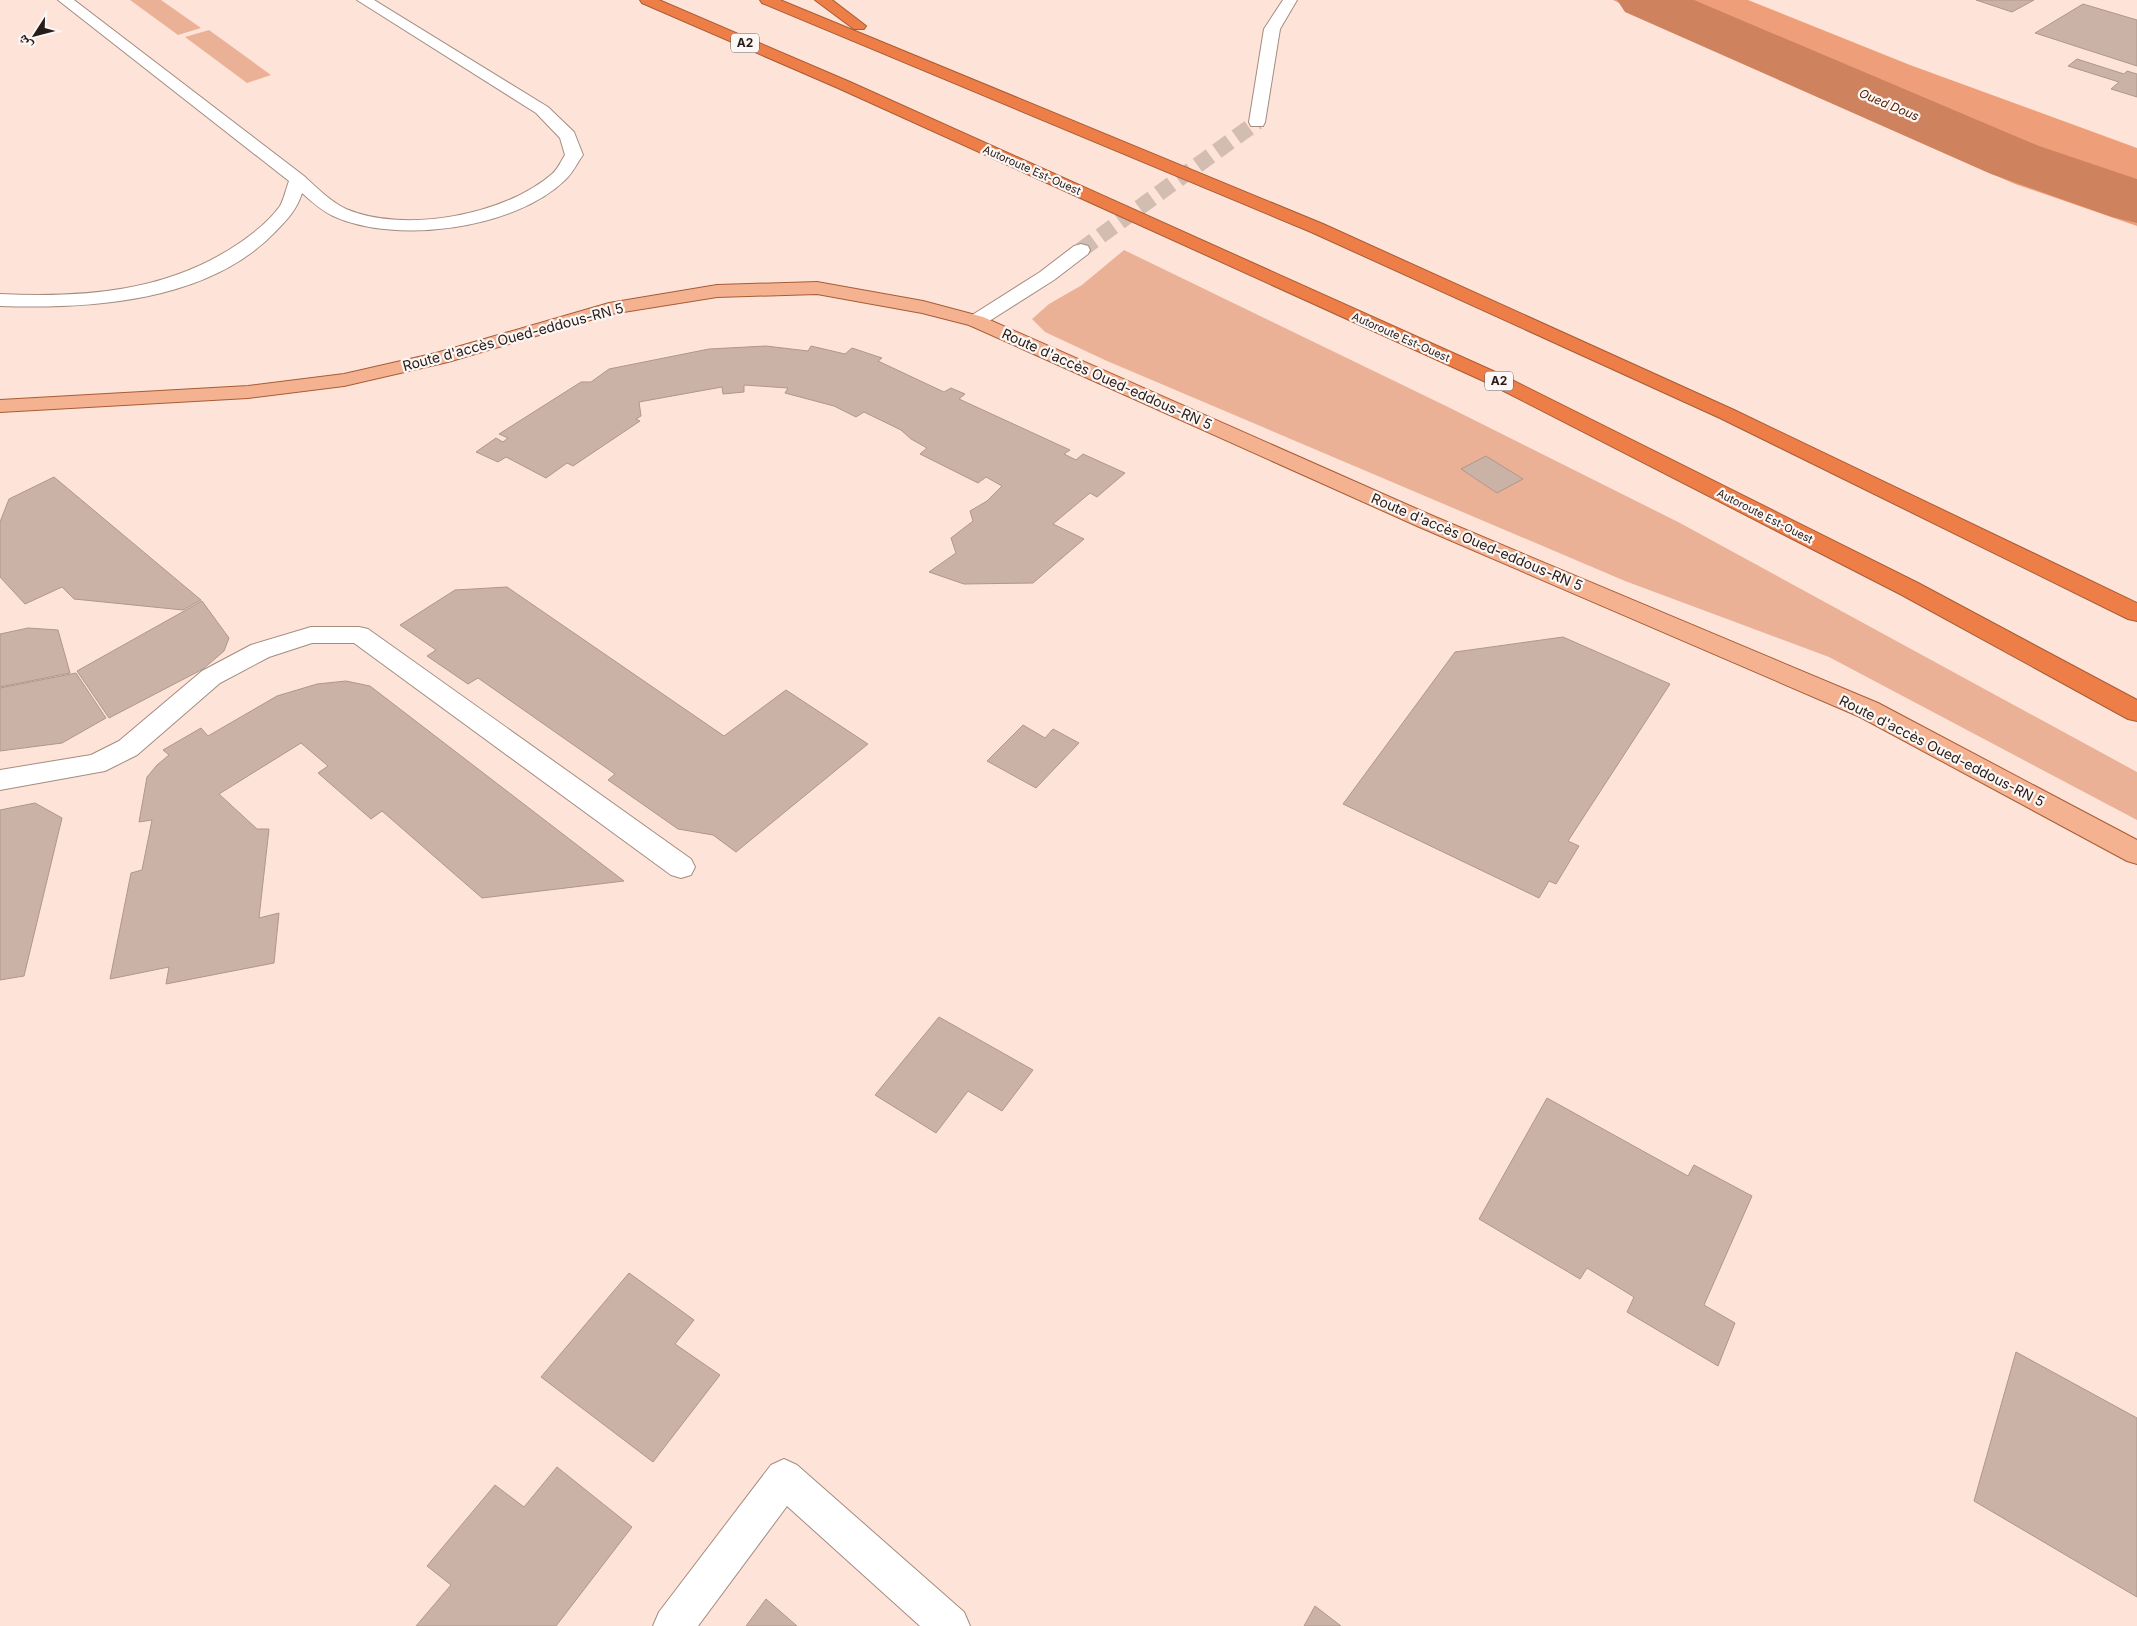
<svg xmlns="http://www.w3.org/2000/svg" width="2137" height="1626" viewBox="0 0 2137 1626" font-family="Inter,'Noto Naskh Arabic',sans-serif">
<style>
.green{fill:#eab197}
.forest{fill:#ee9f7a}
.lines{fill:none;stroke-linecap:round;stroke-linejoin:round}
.river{fill:#cf825e;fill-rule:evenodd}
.building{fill:#cbb2a6;stroke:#af978c}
.minor-tunnel{stroke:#d3bcb2;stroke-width:16;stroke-dasharray:16 8;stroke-linecap:butt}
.minor-casing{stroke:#a48c81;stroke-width:2}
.major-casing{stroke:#a75c37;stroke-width:2}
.highway-casing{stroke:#a75c37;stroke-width:2}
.minor{fill:#fff;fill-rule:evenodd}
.major{fill:#f4b291;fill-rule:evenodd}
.highway{fill:#ed7e47;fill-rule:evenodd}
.labels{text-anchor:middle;stroke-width:4.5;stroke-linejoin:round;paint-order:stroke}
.far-street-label{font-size:11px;fill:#261c18;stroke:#fcf6f4}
.shield{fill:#fcf6f4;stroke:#665d5a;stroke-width:1}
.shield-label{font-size:12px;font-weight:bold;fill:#261c18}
.far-water-label{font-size:12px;font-style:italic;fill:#522105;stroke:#fcf6f4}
.street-label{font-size:14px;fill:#261c18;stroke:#fcf6f4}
</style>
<rect width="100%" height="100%" fill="#fee4d8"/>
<g class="green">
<polygon points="130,0 161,0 201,28 178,35"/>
<polygon points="209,30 271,75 247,83 185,37"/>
<polygon points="1124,250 1446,406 1680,523 2137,772 2137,820 1829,657 1625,581 1107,361 1045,332 1032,319 1049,304 1082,285"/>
</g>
<polygon class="forest" points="1613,0 1748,0 1910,65 2137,148 2137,226 2015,184 1772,76"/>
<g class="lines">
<polygon class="river" points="1617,0 1694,0 2039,146 2137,179 2137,223 2112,217 1991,174 1625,12"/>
</g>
<g class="building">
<polygon points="1976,0 2034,0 2012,12"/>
<polygon points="2083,4 2137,20 2137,66 2035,33"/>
<polygon points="2077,59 2124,74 2127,71 2137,74 2137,97 2111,89 2119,82 2068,66"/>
<polygon points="766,346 808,351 811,346 845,354 852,348 882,358 878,361 944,392 951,388 965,394 959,399 1070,450 1064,454 1076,460 1083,454 1125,473 1097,497 1090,493 1053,524 1084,539 1033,583 964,584 929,572 956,553 951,538 973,521 970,511 987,501 1002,486 986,477 978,483 920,454 927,448 911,439 901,430 864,412 856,417 834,406 785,393 788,388 744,385 744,392 723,394 722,387 639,402 641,416 636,419 640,421 573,466 567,463 546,478 506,457 498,462 476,452 496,438 503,442 508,438 499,434 581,382 591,382 609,369 709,349"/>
<polygon points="1486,456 1523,479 1497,493 1461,469"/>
<polygon points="54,477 201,600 183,610 74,599 62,587 25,604 0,577 0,522 9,499"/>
<polygon points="507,587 724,736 786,690 868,744 736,852 713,835 678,829 608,780 615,774 478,678 468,684 427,656 436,650 400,625 455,590"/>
<polygon points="202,601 229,638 224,651 203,669 109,718 77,671"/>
<polygon points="28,628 58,630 70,673 0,687 0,634"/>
<polygon points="1563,637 1670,684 1568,841 1579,846 1556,884 1549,881 1539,898 1343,804 1455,652"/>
<polygon points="76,673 106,718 62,743 0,751 0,688"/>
<polygon points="346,681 370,686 624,881 482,898 382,811 371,819 318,773 328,766 301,743 219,794 257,829 269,829 259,918 279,913 274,963 166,984 169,967 110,979 131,873 142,870 152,820 139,822 147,777 157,765 169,755 163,750 201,728 208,736 277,696 317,684"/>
<polygon points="1023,725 1045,738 1053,729 1079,743 1036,788 987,761"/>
<polygon points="35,803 62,818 24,976 0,980 0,810"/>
<polygon points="939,1017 1033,1070 1002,1111 968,1091 936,1133 875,1095"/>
<polygon points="1547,1098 1688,1176 1694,1165 1752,1196 1704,1305 1735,1323 1718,1366 1627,1312 1634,1297 1587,1268 1580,1279 1479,1219"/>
<polygon points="629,1273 694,1320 675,1344 720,1375 653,1462 541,1377"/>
<polygon points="2016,1352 2137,1418 2137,1597 1974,1501"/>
<polygon points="557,1467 632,1527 556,1626 416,1626 451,1585 427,1566 495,1485 524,1507"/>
<polygon points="766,1599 797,1626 746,1626"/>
<polygon points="1315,1606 1341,1626 1304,1626"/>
</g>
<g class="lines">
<polyline class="minor-tunnel" points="1081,250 1257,122"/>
<g class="minor-casing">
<g id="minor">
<path d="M58,0H74L304,176C317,188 330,201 346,209C405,234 505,215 552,174C558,169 561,161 565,155L560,138L536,113L357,0H374L548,107L574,132L583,155C577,163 573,173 565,180C515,229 396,245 333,216C321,210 312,202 302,193C297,209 288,219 276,231C209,302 92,309 0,306V294C84,298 169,292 241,242C254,233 270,220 280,206C284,199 286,189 289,181Z"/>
<polygon points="1283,0 1297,0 1280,29 1265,122 1263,126 1251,126 1249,122 1264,29"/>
<polygon points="1081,244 1088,246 1090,250 1088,254 1054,280 983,325 976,327 969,325 966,321 969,317 1040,272 1074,246"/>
<polygon points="311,627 359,627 368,629 691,859 695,867 691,875 681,878 671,875 354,643 312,643 269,657 220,683 137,755 105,771 0,790 0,770 91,755 119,741 202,671 251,645"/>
<polygon points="784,1459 797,1465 964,1612 970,1626 920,1626 787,1506 698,1626 653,1626 659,1612 771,1465"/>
</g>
</g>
<g class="major-casing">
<polygon id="major" points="817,282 923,301 983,317 1433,516 1878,703 2137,840 2137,864 2127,861 1860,717 1417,526 969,325 922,313 817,294 717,297 611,314 448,362 344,386 248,398 0,412 0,400 248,386 344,374 436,353 609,303 717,285"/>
</g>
<g class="highway-casing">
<g id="highway">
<polygon points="640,0 659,0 850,82 1502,375 1918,583 2137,700 2137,721 2128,719 1902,595 1488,383 838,88 642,3"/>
<polygon points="760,0 780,0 1323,224 1734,410 2137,603 2137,621 2128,619 1720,418 1311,232 762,3"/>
<polygon points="815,0 832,0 866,26 864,29 854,29"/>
</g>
</g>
<use href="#minor" class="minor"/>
<use href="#major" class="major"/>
<use href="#highway" class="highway"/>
</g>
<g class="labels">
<g class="far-street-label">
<text transform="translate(1032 170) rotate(24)" y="4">Autoroute Est-Ouest</text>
<text transform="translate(1401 337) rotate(24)" y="4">Autoroute Est-Ouest</text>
<text transform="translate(1765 516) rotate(27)" y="4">Autoroute Est-Ouest</text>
</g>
<g class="shield">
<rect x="731" y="33.5" width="28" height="19" rx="4"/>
<rect x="1485" y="371.5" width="28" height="19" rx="4"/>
</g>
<g class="shield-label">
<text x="745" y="47">A2</text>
<text x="1499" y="385">A2</text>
</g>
<g class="far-water-label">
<text transform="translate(1889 105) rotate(23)" y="4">Oued Dous</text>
</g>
<g class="street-label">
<text transform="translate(513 337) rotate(-15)" y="5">Route d'accès Oued-eddous-RN 5</text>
<text transform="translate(1107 379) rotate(24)" y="5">Route d'accès Oued-eddous-RN 5</text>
<text transform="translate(1477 542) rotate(23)" y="5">Route d'accès Oued-eddous-RN 5</text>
<text transform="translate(1942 751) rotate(27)" y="5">Route d'accès Oued-eddous-RN 5</text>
</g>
</g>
<g transform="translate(35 35) rotate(234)" stroke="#fcf6f4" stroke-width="4" paint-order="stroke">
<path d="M0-4L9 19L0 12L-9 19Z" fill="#261c18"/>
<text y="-8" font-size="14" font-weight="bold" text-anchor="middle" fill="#261c18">ش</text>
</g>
</svg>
